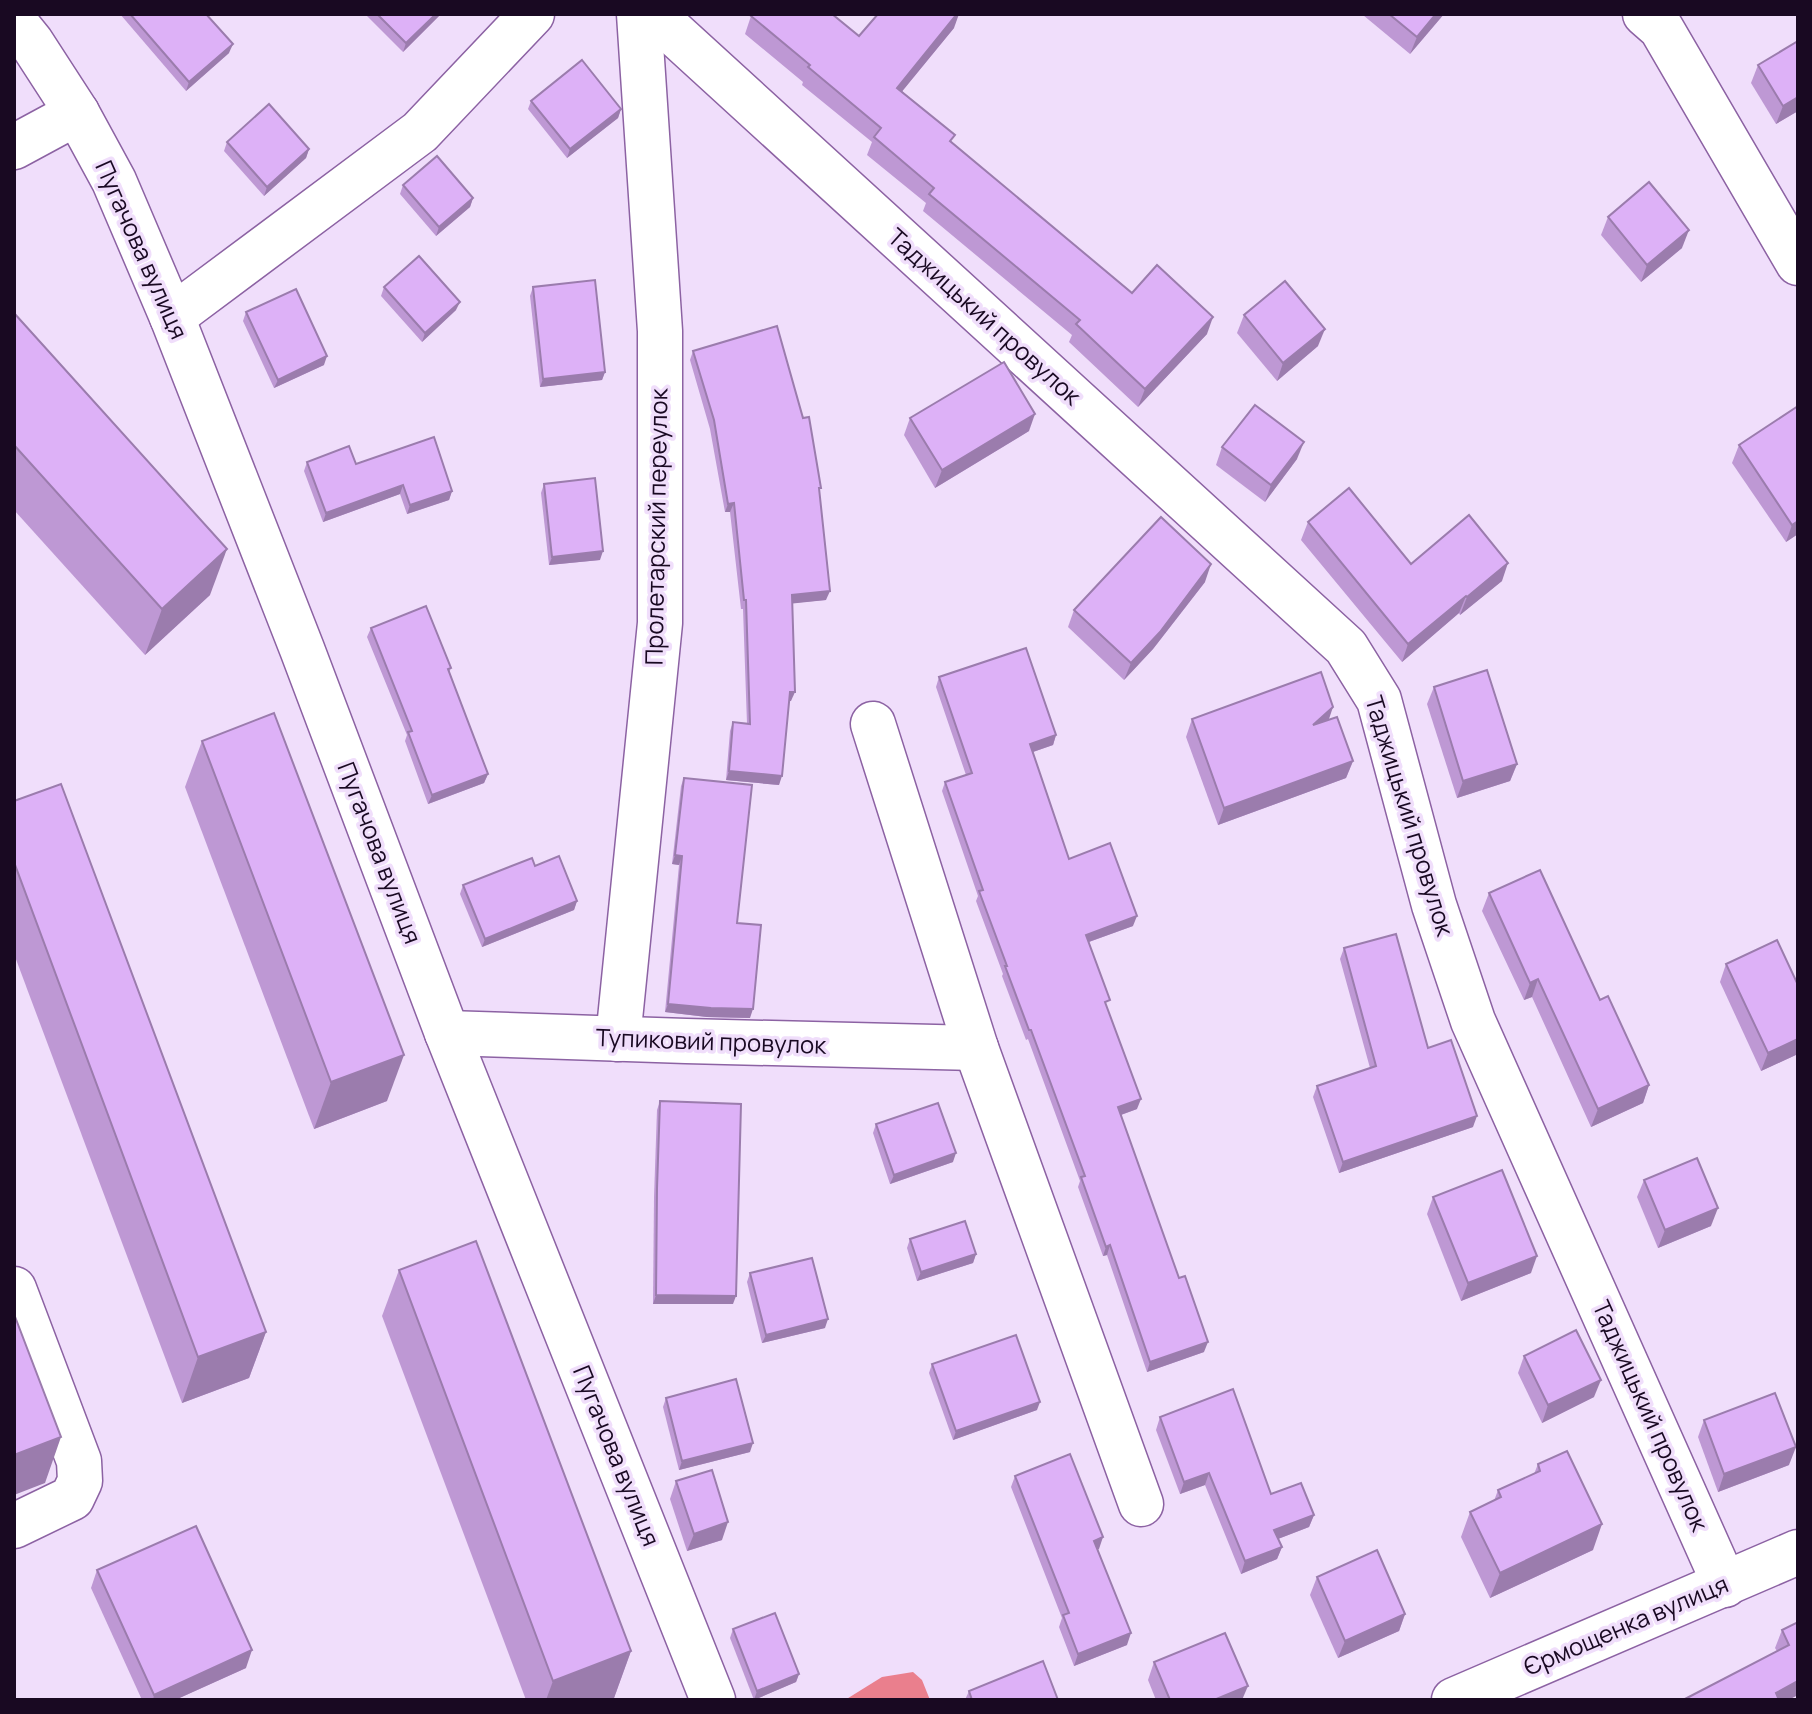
<svg xmlns="http://www.w3.org/2000/svg" width="1812" height="1714" viewBox="0 0 1812 1714" font-family="Manrope,sans-serif">
<style>
.forest{fill:#ea7f8d}
.lines{fill:none;stroke-linecap:round;stroke-linejoin:round}
.minor-casing{stroke:#8c62a3;stroke-width:47}
.minor{stroke:#fff;stroke-width:44}
.wall{fill:#be98d4}
.shaded-wall{fill:#9b7cad}
.building{fill:#ddb1f7;stroke:#9b7cad;stroke-width:2}
.labels{text-anchor:middle;stroke-width:7;stroke-linejoin:round;paint-order:stroke}
.street-label{font-size:24px;fill:#190922;stroke:#f0defb}
</style>
<rect width="100%" height="100%" fill="#f0defb"/>
<polygon class="forest" points="913,1672 922,1680 930,1700 845,1700 882,1677"/>
<g class="lines">
<g class="minor-casing">
<g id="minor">
<polyline points="653,14 1346,647 1379,700 1434,905 1473,1021 1725,1585"/>
<polyline points="1645,14 1661,28 1798,263"/>
<polyline points="14,21 31,42 77,113 114,181 172,317 302,649 447,1033 713,1700"/>
<polyline points="14,147 77,113"/>
<polyline points="172,317 420,132 532,14"/>
<polyline points="873,724 976,1048 1141,1504"/>
<polyline points="447,1033 686,1041 976,1048"/>
<polyline points="618,1039 660,623 660,331 639,14"/>
<polyline points="14,1289 79,1461 80,1481 72,1498 14,1526"/>
<polyline points="1454,1700 1798,1552"/>
</g>
</g>
<use href="#minor" class="minor"/>
</g>
<g class="wall">
<polygon points="120,14 206,14 229,53 186,91"/>
<polygon points="365,14 441,14 403,52"/>
<polygon points="1363,14 1444,14 1410,54 1363,15"/>
<polygon points="751,16 859,36 954,28 902,91 952,143 1132,293 1207,334 1138,407 1069,342 1072,335 923,211 926,203 867,155 872,142 802,85 803,82 745,34"/>
<polygon points="1798,41 1798,111 1776,124 1751,83 1758,65"/>
<polygon points="531,101 621,109 618,118 567,158 528,109"/>
<polygon points="227,142 309,149 306,158 264,196 224,151"/>
<polygon points="403,185 473,198 470,207 436,236 400,194"/>
<polygon points="1608,217 1682,248 1641,282 1601,235"/>
<polygon points="384,287 456,310 422,342 381,296"/>
<polygon points="533,287 605,372 602,380 540,387 530,296"/>
<polygon points="246,312 324,365 274,388 243,321"/>
<polygon points="14,313 210,595 145,655 14,510"/>
<polygon points="1244,315 1318,346 1277,381 1237,333"/>
<polygon points="693,351 819,492 826,600 792,603 791,701 789,701 779,785 726,780 730,731 733,722 747,724 743,609 741,609 730,512 725,512 710,429 690,360"/>
<polygon points="910,418 1029,431 935,488 904,435"/>
<polygon points="1739,445 1798,534 1786,542 1732,463"/>
<polygon points="1222,447 1297,459 1265,502 1216,465"/>
<polygon points="307,462 356,464 452,491 449,500 407,514 400,494 323,522 304,471"/>
<polygon points="544,484 600,560 549,565 541,493"/>
<polygon points="1308,522 1411,564 1502,581 1460,615 1459,613 1402,662 1301,540"/>
<polygon points="1205,582 1153,649 1124,680 1068,627 1074,610"/>
<polygon points="371,628 451,668 449,673 488,774 484,783 428,804 405,741 407,735 367,637"/>
<polygon points="939,677 1056,735 1053,745 1033,752 1069,859 1133,926 1089,942 1107,1009 1137,1109 1121,1115 1204,1352 1147,1372 1107,1255 1103,1256 1078,1187 1080,1181 1028,1039 1026,1040 1002,976 1003,974 976,901 978,896 942,791 945,782 966,775 936,687"/>
<polygon points="1434,687 1517,764 1510,781 1457,798 1427,704"/>
<polygon points="1192,719 1329,720 1353,761 1346,778 1218,825 1186,737"/>
<polygon points="202,741 387,1101 314,1129 185,787"/>
<polygon points="684,778 737,923 750,1018 707,1017 665,1012 679,865 672,864 681,786"/>
<polygon points="14,801 266,1332 249,1378 182,1403 14,954"/>
<polygon points="535,866 577,901 574,910 482,947 460,894 463,885"/>
<polygon points="1489,893 1600,1000 1649,1085 1643,1103 1591,1127 1532,997 1524,1000 1482,911"/>
<polygon points="1344,948 1428,1048 1473,1127 1339,1173 1313,1097 1317,1086 1370,1068 1340,959"/>
<polygon points="1726,964 1798,985 1798,1054 1761,1071 1720,982"/>
<polygon points="660,1101 733,1304 653,1304 654,1197 657,1110"/>
<polygon points="876,1124 953,1162 890,1184 873,1133"/>
<polygon points="1644,1180 1711,1226 1658,1248 1637,1197"/>
<polygon points="1433,1197 1531,1273 1461,1301 1427,1214"/>
<polygon points="910,1239 976,1254 973,1263 917,1281 907,1248"/>
<polygon points="399,1270 631,1651 614,1698 607,1700 526,1700 382,1316"/>
<polygon points="750,1273 825,1328 762,1343 747,1282"/>
<polygon points="1524,1356 1594,1397 1542,1423 1518,1373"/>
<polygon points="932,1364 1037,1410 953,1440 929,1373"/>
<polygon points="666,1398 750,1452 679,1470 663,1407"/>
<polygon points="1160,1417 1271,1494 1314,1515 1309,1527 1278,1539 1282,1547 1277,1559 1241,1574 1205,1485 1180,1494 1156,1430"/>
<polygon points="1704,1420 1789,1465 1718,1492 1698,1437"/>
<polygon points="1538,1464 1593,1550 1490,1598 1461,1537 1470,1512 1494,1501 1498,1490 1534,1474"/>
<polygon points="1015,1476 1099,1549 1098,1549 1127,1645 1074,1666 1059,1627 1062,1618 1011,1487"/>
<polygon points="676,1481 722,1540 687,1551 670,1499"/>
<polygon points="97,1570 246,1668 175,1700 142,1700 91,1588"/>
<polygon points="1317,1577 1405,1614 1399,1631 1338,1658 1310,1595"/>
<polygon points="1798,1622 1798,1695 1788,1700 1683,1700 1777,1651 1775,1648 1782,1630"/>
<polygon points="733,1629 799,1674 796,1682 754,1700 730,1638"/>
<polygon points="1154,1662 1242,1700 1156,1700 1148,1680"/>
<polygon points="969,1691 1058,1700 965,1700"/>
</g>
<g class="shaded-wall">
<polygon points="436,14 441,14 403,52 406,43"/>
<polygon points="957,14 959,14 954,28 891,105 897,88"/>
<polygon points="1436,14 1444,14 1410,54 1417,37"/>
<polygon points="233,44 229,53 186,91 189,82"/>
<polygon points="1798,97 1798,111 1776,124 1783,106"/>
<polygon points="621,109 618,118 567,158 570,149"/>
<polygon points="309,149 306,158 264,196 267,187"/>
<polygon points="473,198 470,207 436,236 439,227"/>
<polygon points="1689,230 1682,248 1641,282 1647,265"/>
<polygon points="460,302 456,310 422,342 425,333"/>
<polygon points="1213,317 1207,334 1138,407 1145,389"/>
<polygon points="1325,329 1318,346 1277,381 1283,363"/>
<polygon points="327,356 324,365 274,388 278,380"/>
<polygon points="605,372 602,380 540,387 543,379"/>
<polygon points="1035,414 1029,431 935,488 942,470"/>
<polygon points="1304,442 1297,459 1265,502 1271,485"/>
<polygon points="403,485 400,494 323,522 326,513"/>
<polygon points="452,491 449,500 407,514 410,505"/>
<polygon points="734,503 730,512 725,512 728,504"/>
<polygon points="1798,521 1798,534 1786,542 1792,525"/>
<polygon points="227,549 210,595 145,655 162,609"/>
<polygon points="603,551 600,560 549,565 552,557"/>
<polygon points="1508,563 1502,581 1460,615 1467,597"/>
<polygon points="1211,564 1205,582 1153,649 1124,680 1131,663"/>
<polygon points="830,591 826,600 788,604 792,595"/>
<polygon points="1466,596 1459,613 1402,662 1408,644"/>
<polygon points="790,692 795,692 791,701 787,701"/>
<polygon points="1333,707 1327,725 1313,725"/>
<polygon points="1056,735 1053,745 1027,754 1030,744"/>
<polygon points="1353,761 1346,778 1218,825 1224,808"/>
<polygon points="1517,764 1510,781 1457,798 1463,781"/>
<polygon points="729,771 782,776 779,785 726,780"/>
<polygon points="488,774 484,783 428,804 432,795"/>
<polygon points="675,855 682,856 679,865 672,864"/>
<polygon points="577,901 574,910 482,947 485,939"/>
<polygon points="1137,916 1133,926 1083,944 1086,935"/>
<polygon points="1538,979 1532,997 1524,1000 1530,983"/>
<polygon points="668,1004 753,1009 750,1018 707,1017 665,1012"/>
<polygon points="1798,1039 1798,1054 1761,1071 1768,1053"/>
<polygon points="404,1055 387,1101 314,1129 331,1082"/>
<polygon points="1649,1085 1643,1103 1591,1127 1598,1109"/>
<polygon points="1141,1099 1137,1109 1115,1117 1118,1107"/>
<polygon points="1477,1116 1473,1127 1339,1173 1343,1162"/>
<polygon points="956,1153 953,1162 890,1184 894,1175"/>
<polygon points="1718,1208 1711,1226 1658,1248 1665,1230"/>
<polygon points="1110,1245 1107,1255 1103,1256 1106,1247"/>
<polygon points="976,1254 973,1263 917,1281 921,1272"/>
<polygon points="1537,1256 1531,1273 1461,1301 1468,1283"/>
<polygon points="656,1295 736,1296 733,1304 653,1304"/>
<polygon points="828,1319 825,1328 762,1343 766,1335"/>
<polygon points="266,1332 249,1378 182,1403 198,1357"/>
<polygon points="1208,1342 1204,1352 1147,1372 1150,1362"/>
<polygon points="1601,1380 1594,1397 1542,1423 1548,1405"/>
<polygon points="1040,1402 1037,1410 953,1440 956,1431"/>
<polygon points="61,1437 45,1483 14,1495 14,1455"/>
<polygon points="753,1443 750,1452 679,1470 682,1461"/>
<polygon points="1796,1447 1789,1465 1718,1492 1724,1474"/>
<polygon points="1209,1473 1205,1485 1180,1494 1184,1482"/>
<polygon points="1314,1515 1309,1527 1270,1542 1274,1530"/>
<polygon points="728,1522 722,1540 687,1551 694,1534"/>
<polygon points="1602,1524 1593,1550 1490,1598 1500,1573"/>
<polygon points="1103,1537 1099,1549 1090,1552 1094,1541"/>
<polygon points="1282,1547 1277,1559 1241,1574 1245,1561"/>
<polygon points="1405,1614 1399,1631 1338,1658 1345,1641"/>
<polygon points="1131,1633 1127,1645 1074,1666 1078,1654"/>
<polygon points="252,1650 246,1668 175,1700 153,1700 154,1695"/>
<polygon points="631,1651 614,1698 607,1700 546,1700 553,1681"/>
<polygon points="799,1674 796,1682 754,1700 757,1691"/>
<polygon points="1798,1681 1798,1695 1788,1700 1773,1700 1776,1693"/>
<polygon points="1248,1686 1242,1700 1214,1700"/>
</g>
<g class="building">
<polygon points="130,14 206,14 233,44 189,82"/>
<polygon points="377,14 436,14 406,43"/>
<polygon points="753,14 832,14 859,36 878,14 957,14 897,88 955,135 950,141 1132,293 1157,265 1213,317 1145,389 1076,324 1080,320 929,194 934,188 874,137 881,128 808,67 810,65 751,16"/>
<polygon points="1389,14 1436,14 1417,37"/>
<polygon points="1798,41 1798,97 1783,106 1758,65"/>
<polygon points="582,60 621,109 570,149 531,101"/>
<polygon points="269,104 309,149 267,187 227,142"/>
<polygon points="437,156 473,198 439,227 403,185"/>
<polygon points="1649,182 1689,230 1647,265 1608,217"/>
<polygon points="419,256 460,302 425,333 384,287"/>
<polygon points="595,280 605,372 543,379 533,287"/>
<polygon points="1285,281 1325,329 1283,363 1244,315"/>
<polygon points="296,289 327,356 278,380 246,312"/>
<polygon points="14,313 227,549 162,609 14,445"/>
<polygon points="777,326 803,418 809,417 821,488 819,488 830,591 792,595 795,692 790,692 782,776 729,771 733,722 750,724 746,600 744,600 734,503 728,504 714,420 693,351"/>
<polygon points="1004,362 1035,414 942,470 910,418"/>
<polygon points="1255,405 1304,442 1271,485 1222,447"/>
<polygon points="1798,406 1798,521 1792,525 1739,445"/>
<polygon points="434,437 452,491 410,505 403,485 326,513 307,462 349,446 356,464"/>
<polygon points="595,478 603,551 552,557 544,484"/>
<polygon points="1349,488 1411,564 1469,515 1508,563 1467,597 1466,596 1408,644 1308,522"/>
<polygon points="1161,517 1211,564 1160,632 1131,663 1074,610"/>
<polygon points="426,606 451,668 448,669 488,774 432,795 408,732 412,731 371,628"/>
<polygon points="1026,648 1056,735 1030,744 1069,859 1110,843 1137,916 1086,935 1110,1000 1105,1002 1141,1099 1118,1107 1179,1278 1185,1276 1208,1342 1150,1362 1110,1245 1106,1247 1081,1177 1085,1176 1031,1030 1029,1030 1005,966 1007,966 979,891 983,890 945,782 972,773 939,677"/>
<polygon points="1487,670 1517,764 1463,781 1434,687"/>
<polygon points="1321,672 1333,707 1313,725 1337,717 1353,761 1224,808 1192,719"/>
<polygon points="274,713 404,1055 331,1082 202,741"/>
<polygon points="684,778 752,785 737,923 761,925 753,1009 711,1008 668,1004 682,856 675,855"/>
<polygon points="61,784 266,1332 198,1357 14,862 14,801"/>
<polygon points="559,856 577,901 485,939 463,885 532,858 535,866"/>
<polygon points="1540,870 1600,1000 1608,996 1649,1085 1598,1109 1538,979 1530,983 1489,893"/>
<polygon points="1396,934 1428,1048 1451,1040 1477,1116 1343,1162 1317,1086 1376,1066 1344,948"/>
<polygon points="1777,940 1798,985 1798,1039 1768,1053 1726,964"/>
<polygon points="660,1101 741,1104 736,1296 656,1295 657,1188"/>
<polygon points="938,1103 956,1153 894,1175 876,1124"/>
<polygon points="1697,1158 1718,1208 1665,1230 1644,1180"/>
<polygon points="1502,1170 1537,1256 1468,1283 1433,1197"/>
<polygon points="965,1221 976,1254 921,1272 910,1239"/>
<polygon points="476,1241 631,1651 553,1681 399,1270"/>
<polygon points="812,1258 828,1319 766,1335 750,1273"/>
<polygon points="14,1314 61,1437 14,1455"/>
<polygon points="1576,1330 1601,1380 1548,1405 1524,1356"/>
<polygon points="1016,1335 1040,1402 956,1431 932,1364"/>
<polygon points="736,1379 753,1443 682,1461 666,1398"/>
<polygon points="1233,1389 1271,1494 1301,1483 1314,1515 1274,1530 1282,1547 1245,1561 1209,1473 1184,1482 1160,1417"/>
<polygon points="1775,1393 1796,1447 1724,1474 1704,1420"/>
<polygon points="1567,1451 1602,1524 1500,1573 1470,1512 1501,1497 1498,1490 1540,1471 1538,1464"/>
<polygon points="1070,1454 1103,1537 1094,1541 1131,1633 1078,1654 1063,1615 1069,1613 1015,1476"/>
<polygon points="712,1470 728,1522 694,1534 676,1481"/>
<polygon points="196,1526 252,1650 154,1695 97,1570"/>
<polygon points="1377,1550 1405,1614 1345,1641 1317,1577"/>
<polygon points="775,1613 799,1674 757,1691 733,1629"/>
<polygon points="1798,1622 1798,1681 1776,1693 1779,1700 1683,1700 1789,1645 1782,1630"/>
<polygon points="1225,1633 1248,1686 1214,1700 1170,1700 1154,1662"/>
<polygon points="1043,1661 1058,1700 972,1700 969,1691"/>
</g>
<g class="labels">
<g class="street-label">
<text transform="translate(141 250) rotate(66)" y="8">Пугачова вулиця</text>
<text transform="translate(984 317) rotate(42)" y="8">Таджицький провулок</text>
<text transform="translate(657 527) rotate(-89)" y="8">Пролетарский переулок</text>
<text transform="translate(1409 816) rotate(73)" y="8">Таджицький провулок</text>
<text transform="translate(379 853) rotate(69)" y="8">Пугачова вулиця</text>
<text transform="translate(711 1042) rotate(2)" y="8">Тупиковий провулок</text>
<text transform="translate(1650 1416) rotate(66)" y="8">Таджицький провулок</text>
<text transform="translate(616 1456) rotate(68)" y="8">Пугачова вулиця</text>
<text transform="translate(1626 1626) rotate(-23)" y="8">Єрмощенка вулиця</text>
</g>
</g>
<rect width="1812" height="1714" fill="none" stroke="#190922" stroke-width="32"/>
</svg>
